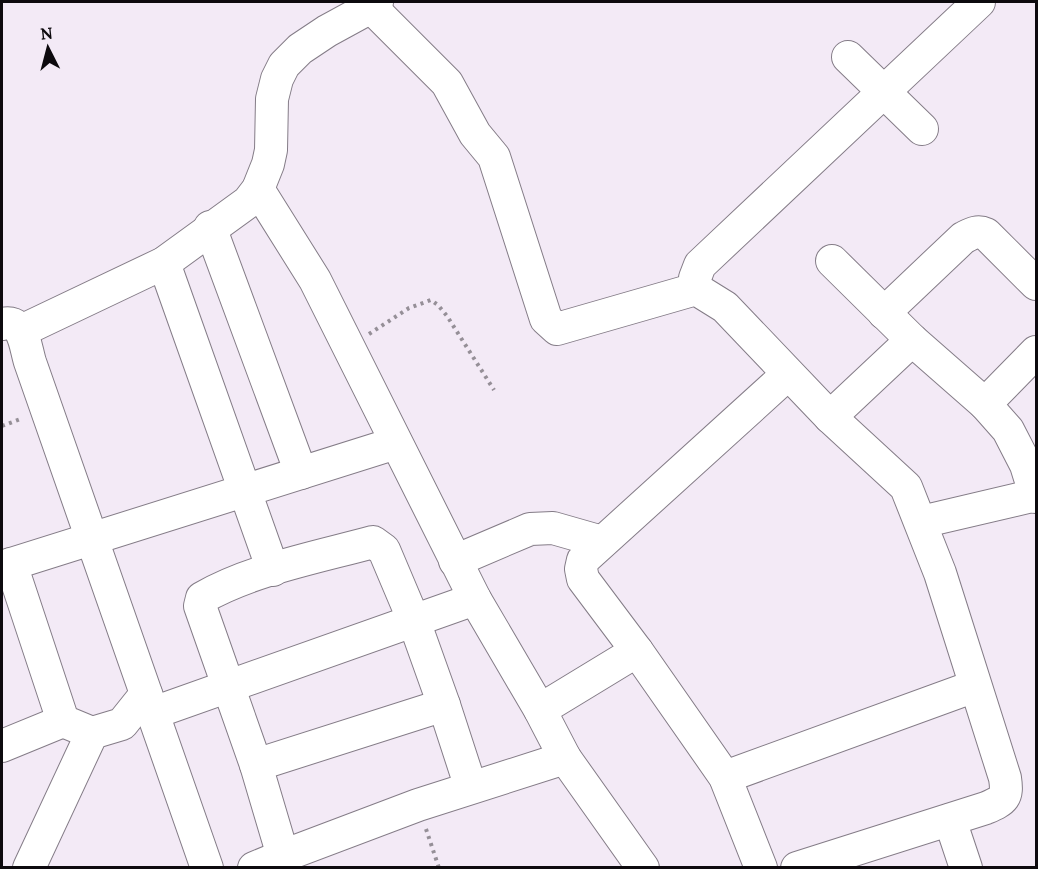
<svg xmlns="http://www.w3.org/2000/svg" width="1038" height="869" viewBox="0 0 1038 869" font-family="Lora,serif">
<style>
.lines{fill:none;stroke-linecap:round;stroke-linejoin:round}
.minor-casing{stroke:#847c87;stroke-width:34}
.path{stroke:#958f97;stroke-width:4;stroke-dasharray:3 4.5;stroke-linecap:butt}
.minor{stroke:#fff;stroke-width:32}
</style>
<rect width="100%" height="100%" fill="#f3eaf6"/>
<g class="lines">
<g class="minor-casing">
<g id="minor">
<path d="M371,7L447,83L475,134L494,157L546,319L557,329L696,289L725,307L830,417L906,487L940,573L1005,778C1008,798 1004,800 986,808L797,868"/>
<polyline points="848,57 922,129"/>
<polyline points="258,189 315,280 475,599 540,710 565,758 643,868"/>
<polyline points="210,227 301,473"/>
<polyline points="832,261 912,340 985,404 1008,430 1026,465 1036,497"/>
<polyline points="164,263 273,570"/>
<polyline points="696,289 695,278 700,265 979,2"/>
<path d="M884,313L963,238C971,234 977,230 986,234L1036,284"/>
<path d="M2,324C24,318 25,346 30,362L207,868"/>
<polyline points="21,331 164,263 248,202 258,189 268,164 271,150 272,99 277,79 284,65 300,49 327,31 371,7 377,2"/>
<polyline points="985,404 1036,352"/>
<polyline points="830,417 912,340"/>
<polyline points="921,522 1036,495"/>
<polyline points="455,561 530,529 553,528 602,542"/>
<polyline points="11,564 63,721 92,733"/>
<polyline points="2,567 396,443"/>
<polyline points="540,710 637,651"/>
<polyline points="153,713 475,599"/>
<polyline points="2,746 63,721"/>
<polyline points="256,765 444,705"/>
<polyline points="725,777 975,686"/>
<path d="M471,788L444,705L414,621L384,550L373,542C318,557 250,570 202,598L200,606L256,765L283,856L418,805L565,758"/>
<polyline points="950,820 966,868"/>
<polyline points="29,868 92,733 122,724 146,694"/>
<polyline points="254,868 283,856"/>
<polyline points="761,868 725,777 637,651 583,579 581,569 583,560 788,374"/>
</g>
</g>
<g class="path">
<polyline points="369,334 409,308 431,300 438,305 447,316 494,390"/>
<polyline points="2,426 23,418"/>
<polyline points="426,829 439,868"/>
</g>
<use href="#minor" class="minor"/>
</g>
<rect width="1038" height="869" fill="none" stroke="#0d0a0e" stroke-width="6"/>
<g transform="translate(48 48) rotate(354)" stroke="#f3eaf6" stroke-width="4.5" paint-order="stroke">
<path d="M0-4.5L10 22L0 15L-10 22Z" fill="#0d0a0e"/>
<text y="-9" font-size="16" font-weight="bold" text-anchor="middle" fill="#0d0a0e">N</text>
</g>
</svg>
